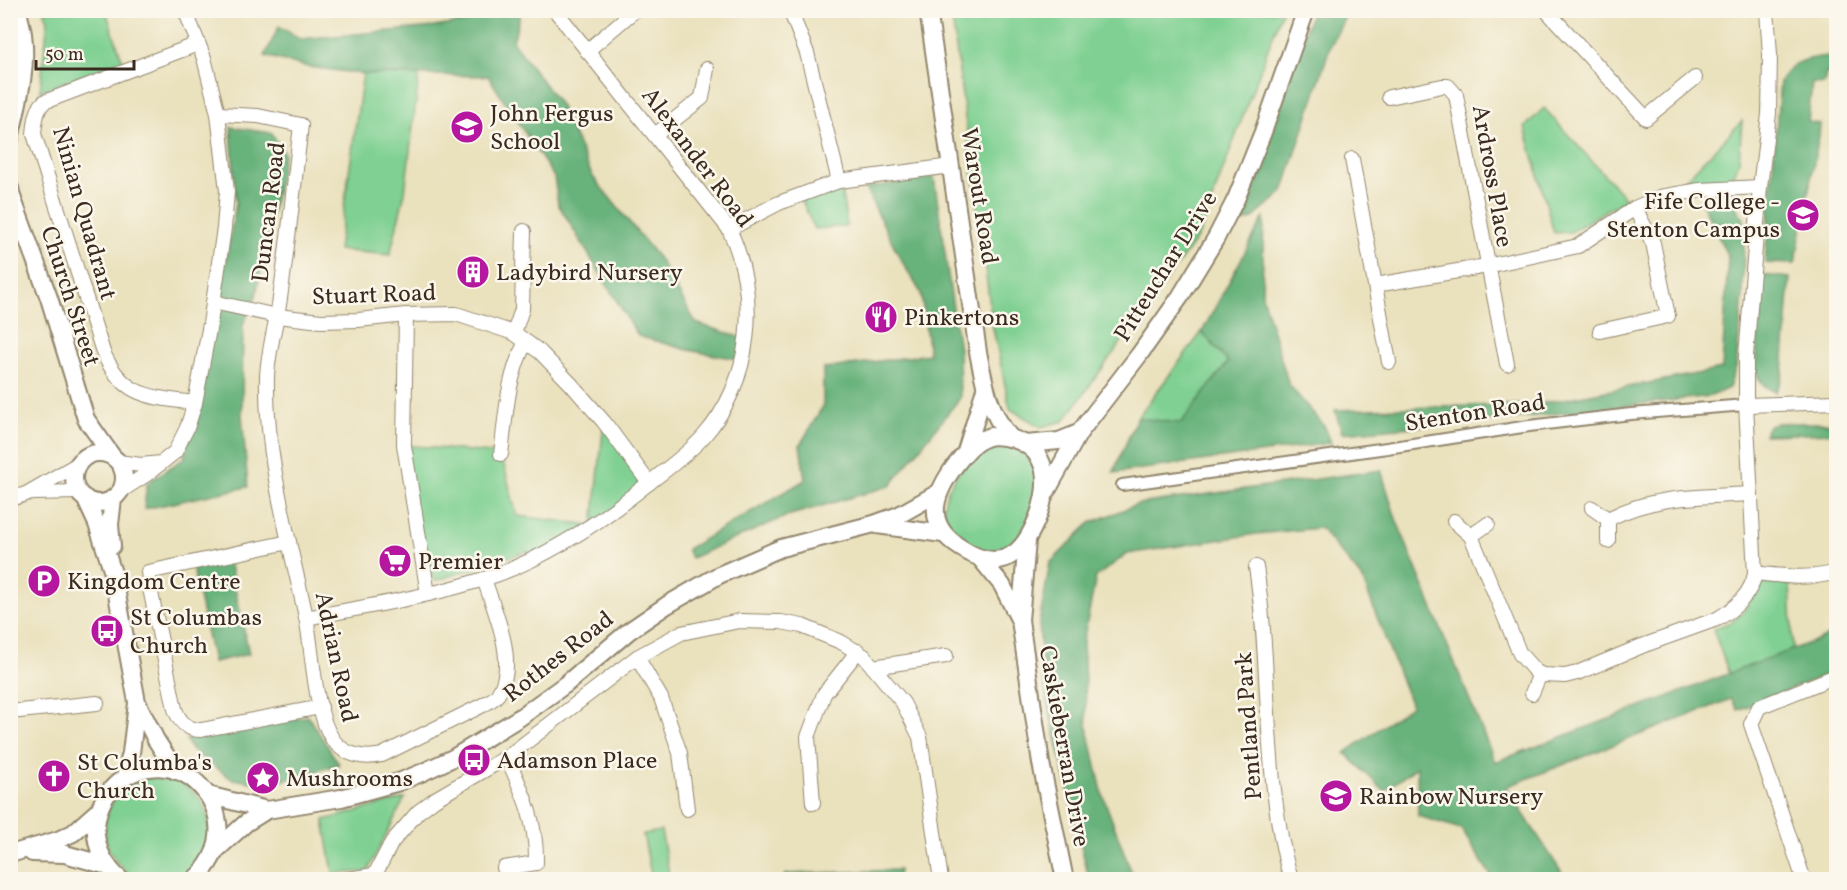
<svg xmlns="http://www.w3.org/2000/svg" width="1847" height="890" viewBox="0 0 1847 890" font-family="Vollkorn,serif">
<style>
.green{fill:#7fd092;stroke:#5d7d58;stroke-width:1.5}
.forest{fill:#67b27c;stroke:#516e4d;stroke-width:1.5}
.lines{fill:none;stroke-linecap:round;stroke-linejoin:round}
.pedestrian-casing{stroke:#92866e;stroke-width:14}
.minor-casing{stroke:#92866e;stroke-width:16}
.tertiary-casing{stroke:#92866e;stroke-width:20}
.pedestrian{stroke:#fff;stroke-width:10}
.minor{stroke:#fff;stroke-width:14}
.tertiary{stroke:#fff;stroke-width:16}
.labels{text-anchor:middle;stroke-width:5;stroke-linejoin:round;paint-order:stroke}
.poi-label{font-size:24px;fill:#3b2a1e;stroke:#fbf7ec;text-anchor:start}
.street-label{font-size:24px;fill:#3b2a1e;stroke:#fbf7ec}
</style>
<rect width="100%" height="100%" fill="#fbf7ec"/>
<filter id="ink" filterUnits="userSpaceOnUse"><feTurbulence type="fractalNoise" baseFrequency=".0167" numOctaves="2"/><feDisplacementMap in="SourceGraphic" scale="12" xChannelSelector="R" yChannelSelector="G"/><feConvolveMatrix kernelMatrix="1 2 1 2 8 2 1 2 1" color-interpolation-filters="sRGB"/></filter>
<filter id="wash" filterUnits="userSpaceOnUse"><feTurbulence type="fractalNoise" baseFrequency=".008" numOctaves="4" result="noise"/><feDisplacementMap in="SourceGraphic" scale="24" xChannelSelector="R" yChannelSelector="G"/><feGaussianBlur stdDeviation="1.35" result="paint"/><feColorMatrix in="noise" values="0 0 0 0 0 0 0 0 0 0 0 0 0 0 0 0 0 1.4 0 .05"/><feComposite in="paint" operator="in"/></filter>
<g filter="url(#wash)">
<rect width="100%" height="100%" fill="#eae1bd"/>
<g class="green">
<polygon points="44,11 106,11 123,62 40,91 48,20"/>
<polygon points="951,11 1282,11 1199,235 1064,421 1041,427 1010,409 993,328"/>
<polygon points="363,74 419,75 405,192 390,255 338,250"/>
<polygon points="1544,108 1627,200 1608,209 1571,232 1554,233 1525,127"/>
<polygon points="1742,121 1739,162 1732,179 1685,180"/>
<polygon points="841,188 847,226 814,229 801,198"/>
<polygon points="1202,332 1228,362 1181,424 1137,418"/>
<path d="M604,422L649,483C611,513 574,538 531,559L528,551L435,581L420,546L404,445L501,454L517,516L593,525Z"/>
<path d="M999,444C1010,447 1021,449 1028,457C1043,475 1036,495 1030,514C1019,547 998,565 966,541C960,537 953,533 949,527C932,503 961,462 982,449C987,446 993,445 999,444Z"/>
<polygon points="1762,584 1790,584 1793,650 1729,674 1713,629 1733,621 1742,613"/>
<circle cx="157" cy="829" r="52"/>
<polygon points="405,798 367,872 333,873 324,820"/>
<polygon points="661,831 670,879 652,879 643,834"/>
</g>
<g class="forest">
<polygon points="483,11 523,11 520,14 513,42 560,105 593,177 660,260 696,323 746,339 742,360 688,350 638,336 558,204 554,177 488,76 363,74 308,67 265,56 279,26 300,39 434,27 471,21"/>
<polygon points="1312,11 1348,11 1330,47 1283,192 1252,219 1233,225 1259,169"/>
<path d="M1836,55V74L1826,73L1824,84L1812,83L1808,122L1820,124L1819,136L1795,264L1765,263L1780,82C1792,58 1812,58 1836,55Z"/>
<polygon points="231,127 271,133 284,153 256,296 243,325 242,415 248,487 144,509 147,483 184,458 196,398 215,320 236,204"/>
<polygon points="934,177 959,350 960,398 890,486 787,516 691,558 687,549 805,480 800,445 823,406 823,369 929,354 921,293 900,258 865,188"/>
<polygon points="1731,200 1744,219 1743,296 1736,367 1729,388 1711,396 1528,417 1342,433 1335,410 1538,404 1722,369 1728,257 1702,203"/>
<polygon points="1264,217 1262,295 1289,385 1325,427 1331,443 1113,473 1137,418 1181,423 1228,362 1202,332"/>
<path d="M1764,275L1790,278L1783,373L1780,384L1775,392C1763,386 1758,381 1755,367Z"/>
<polygon points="1777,423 1836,423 1836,433 1765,435 1768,426"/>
<polygon points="1381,470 1396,519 1495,762 1836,633 1836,671 1738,710 1731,699 1506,787 1566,879 1493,879 1461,829 1418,816 1417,767 1384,791 1345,753 1411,706 1362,578 1320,528 1256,534 1127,554 1096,577 1083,642 1087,726 1103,796 1134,879 1089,879 1044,687 1039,624 1050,563 1090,523 1138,504"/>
<polygon points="228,556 249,654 213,662 192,564"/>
<polygon points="308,716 339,764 299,777 264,784 232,779 191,750 186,739"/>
<polygon points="899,870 898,879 781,879 787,874"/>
</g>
</g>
<g filter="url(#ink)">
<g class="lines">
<g class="pedestrian-casing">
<polyline id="pedestrian" points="1122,485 1387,448 1529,426 1631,414 1746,405"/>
</g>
<g class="minor-casing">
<g id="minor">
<polyline points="790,10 807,53 839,181"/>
<polyline points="1546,10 1646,118 1695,78"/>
<polyline points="587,51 635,10"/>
<polyline points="1389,97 1442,86 1448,86 1456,95 1507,364"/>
<path d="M218,114L258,116L301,125C294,185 288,245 279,305C275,328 268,353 267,376C265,458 289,538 306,617C313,651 314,713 333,740C345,756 365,759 382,755L483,705C488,702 495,699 498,694C519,663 494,610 484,579"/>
<polyline points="655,135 702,98 707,69"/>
<polyline points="1352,159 1389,362"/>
<polyline points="729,229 779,203 839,181 951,166"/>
<polyline points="1376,285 1487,266 1578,246 1635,208 1660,197 1700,190 1760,187"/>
<polyline points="213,302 277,316 321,321 358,320 406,315 456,314 514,333 540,352 571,384 604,422 649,483"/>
<polyline points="406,315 404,445 428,594"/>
<polyline points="1600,331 1668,316 1653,243 1635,208"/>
<polyline points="514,333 522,309 524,231"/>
<path d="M195,403C151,397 123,398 103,352L34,134C35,123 36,110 44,102L198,44"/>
<polyline points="1746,405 1836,402"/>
<path d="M501,454C506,416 507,376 526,342"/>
<polyline points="118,462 141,465 161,463"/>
<polyline points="119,492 147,474 175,452 187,428 195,403 210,324 224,228 227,191 218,114 204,58 185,10"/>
<polyline points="34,493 78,492"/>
<polyline points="10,499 26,494 78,464"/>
<path d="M1592,508L1608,519C1653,495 1702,497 1751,494"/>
<path d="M1454,521L1471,536L1520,654L1535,671L1542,675L1565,676L1577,673L1642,646L1717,619C1735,609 1752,593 1755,573L1746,405V356L1760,187L1769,114L1770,55L1767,10"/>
<polyline points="1471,536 1488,524"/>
<polyline points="1608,541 1608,519"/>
<path d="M289,542L148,572L151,593L175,709C179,721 187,730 201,730L321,707"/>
<path d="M1256,567C1272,671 1262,778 1291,880"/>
<path d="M1755,573C1781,576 1811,580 1836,572"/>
<path d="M306,618C370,606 435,596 496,575C548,556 597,524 640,490C661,473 685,457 703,437C753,381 760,295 729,229L555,10"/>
<polyline points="637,657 661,698 680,753 687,809"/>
<polyline points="873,667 946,656"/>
<polyline points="1532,693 1540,674"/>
<polyline points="10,712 97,703"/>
<polyline points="813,803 808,737 824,694 858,651"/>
<path d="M504,868L536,863C537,822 523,793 507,757"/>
<polyline points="342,880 374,875"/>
<polyline points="372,880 392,842 418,812 435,799 507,757 637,657 681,633 739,621 781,622 802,626 841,642 864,656 903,703 920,737 941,880"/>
<polyline points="1804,880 1751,724 1759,707 1836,676"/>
</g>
</g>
<g class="tertiary-casing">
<g id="tertiary">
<path d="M928,10L978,352C984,382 989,413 1010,437"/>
<path d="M10,139C17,106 28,68 23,34C22,26 19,18 18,10"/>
<polyline points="10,188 12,197 49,298 86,419 112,456"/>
<path d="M991,436C1042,437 1054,470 1039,514C1024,554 1002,575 961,548C925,525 932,498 954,467C966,452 972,442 991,436Z"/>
<polyline points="1026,444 1059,441 1079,433"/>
<polyline points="966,451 985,389"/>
<circle cx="99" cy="478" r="25"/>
<polyline points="1044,496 1079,433 1139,355 1180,297 1216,238 1236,199 1263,132 1306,10"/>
<polyline points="85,498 97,524 113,573 137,702 156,740 176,771"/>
<polyline points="877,525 943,534"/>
<polyline points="1027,541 1020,620 1041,763 1065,880"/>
<polyline points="112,546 110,525 113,498"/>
<polyline points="980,558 1002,585 1019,619"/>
<polyline points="125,777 131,753 137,703"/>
<polyline points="208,795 267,810 341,798 399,782 421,773 453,758 519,718 566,684 629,631 667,605 719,575 781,548 874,524 899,515 938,493"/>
<polyline points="215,851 246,823 267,810"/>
<polyline points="32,853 65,854 108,866"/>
<polyline points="10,854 58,840 73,833 99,810"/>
<path d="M121,880C103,865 92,842 97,819C100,803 108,790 121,780C183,734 258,823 194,880"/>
</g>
</g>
<use href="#pedestrian" class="pedestrian"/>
<use href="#minor" class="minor"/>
<use href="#tertiary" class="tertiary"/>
</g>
</g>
<defs>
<g id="school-disc" transform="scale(1.725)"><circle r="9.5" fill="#b5179e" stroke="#fbf7ec"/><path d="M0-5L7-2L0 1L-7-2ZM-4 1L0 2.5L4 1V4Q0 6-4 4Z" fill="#fff"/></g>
<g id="university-disc" transform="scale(1.725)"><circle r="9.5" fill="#b5179e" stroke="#fbf7ec"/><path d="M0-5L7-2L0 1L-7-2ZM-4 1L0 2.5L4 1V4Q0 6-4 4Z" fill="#fff"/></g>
<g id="building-disc" transform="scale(1.725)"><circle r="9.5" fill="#b5179e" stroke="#fbf7ec"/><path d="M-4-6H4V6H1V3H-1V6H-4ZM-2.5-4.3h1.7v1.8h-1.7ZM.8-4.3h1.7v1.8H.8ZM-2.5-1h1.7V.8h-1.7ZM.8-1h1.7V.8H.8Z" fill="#fff"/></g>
<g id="restaurant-disc" transform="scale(1.725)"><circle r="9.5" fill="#b5179e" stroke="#fbf7ec"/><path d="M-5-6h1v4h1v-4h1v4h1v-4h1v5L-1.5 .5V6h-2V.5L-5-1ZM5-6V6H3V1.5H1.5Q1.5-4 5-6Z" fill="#fff"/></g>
<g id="supermarket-disc" transform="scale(1.725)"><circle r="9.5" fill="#b5179e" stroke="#fbf7ec"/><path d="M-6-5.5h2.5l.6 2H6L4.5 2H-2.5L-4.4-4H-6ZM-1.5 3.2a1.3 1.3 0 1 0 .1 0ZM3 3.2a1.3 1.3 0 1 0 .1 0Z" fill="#fff"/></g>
<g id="parking-disc" transform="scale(1.725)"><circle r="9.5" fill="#b5179e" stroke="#fbf7ec"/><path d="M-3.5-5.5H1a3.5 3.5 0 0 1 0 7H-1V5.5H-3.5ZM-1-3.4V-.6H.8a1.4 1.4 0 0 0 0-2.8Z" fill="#fff"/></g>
<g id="bus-disc" transform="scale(1.725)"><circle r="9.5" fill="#b5179e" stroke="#fbf7ec"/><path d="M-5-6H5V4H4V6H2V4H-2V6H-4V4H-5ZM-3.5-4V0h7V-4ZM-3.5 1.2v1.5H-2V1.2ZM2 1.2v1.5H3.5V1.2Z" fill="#fff"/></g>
<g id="church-disc" transform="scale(1.725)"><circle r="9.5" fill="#b5179e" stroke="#fbf7ec"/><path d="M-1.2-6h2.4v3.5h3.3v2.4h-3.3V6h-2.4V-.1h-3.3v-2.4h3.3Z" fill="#fff"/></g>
<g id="sight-disc" transform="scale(1.725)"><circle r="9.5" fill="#b5179e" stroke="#fbf7ec"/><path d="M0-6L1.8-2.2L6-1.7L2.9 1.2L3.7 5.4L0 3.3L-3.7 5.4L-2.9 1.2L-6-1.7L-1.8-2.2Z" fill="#fff"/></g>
</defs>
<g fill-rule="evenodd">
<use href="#school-disc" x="467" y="127"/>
<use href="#university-disc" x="1803" y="215"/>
<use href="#building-disc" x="473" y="272"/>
<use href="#restaurant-disc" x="881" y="317"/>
<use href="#supermarket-disc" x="395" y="561"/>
<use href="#parking-disc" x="44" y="581"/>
<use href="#bus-disc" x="107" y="631"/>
<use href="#bus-disc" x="474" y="760"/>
<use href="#church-disc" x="54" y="776"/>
<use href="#sight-disc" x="263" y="778"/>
<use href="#school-disc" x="1336" y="796"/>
</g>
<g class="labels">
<g class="poi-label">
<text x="490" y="121">John Fergus<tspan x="490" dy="28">School</tspan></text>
<text x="1780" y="209" text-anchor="end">Fife College -<tspan x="1780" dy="28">Stenton Campus</tspan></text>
<text x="496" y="280">Ladybird Nursery</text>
<text x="904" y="325">Pinkertons</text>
<text x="418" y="569">Premier</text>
<text x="67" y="589">Kingdom Centre</text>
<text x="130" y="625">St Columbas<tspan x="130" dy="28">Church</tspan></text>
<text x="497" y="768">Adamson Place</text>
<text x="77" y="770">St Columba's<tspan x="77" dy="28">Church</tspan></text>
<text x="286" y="786">Mushrooms</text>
<text x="1359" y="804">Rainbow Nursery</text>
</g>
<g class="street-label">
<text transform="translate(698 157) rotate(53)" y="8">Alexander Road</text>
<text transform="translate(1493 176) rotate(80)" y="8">Ardross Place</text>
<text transform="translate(980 196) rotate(81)" y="8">Warout Road</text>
<text transform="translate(268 212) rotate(-83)" y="8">Duncan Road</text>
<text transform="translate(85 213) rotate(74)" y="8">Ninian Quadrant</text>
<text transform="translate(1165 266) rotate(-58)" y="8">Pitteuchar Drive</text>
<text transform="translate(374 294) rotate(-2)" y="8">Stuart Road</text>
<text transform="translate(71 296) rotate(72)" y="8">Church Street</text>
<text transform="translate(1475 412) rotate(-9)" y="8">Stenton Road</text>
<text transform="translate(558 656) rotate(-38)" y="8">Rothes Road</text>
<text transform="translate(337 657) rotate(78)" y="8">Adrian Road</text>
<text transform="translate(1248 726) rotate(-94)" y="8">Pentland Park</text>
<text transform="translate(1065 746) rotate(80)" y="8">Caskieberran Drive</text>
</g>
</g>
<rect width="1847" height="890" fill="none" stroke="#fbf7ec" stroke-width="36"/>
<path d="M36 60v9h98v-9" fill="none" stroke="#3b2a1e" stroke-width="3"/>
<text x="45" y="60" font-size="18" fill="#3b2a1e" stroke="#fbf7ec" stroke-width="4.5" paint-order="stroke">50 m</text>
</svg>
